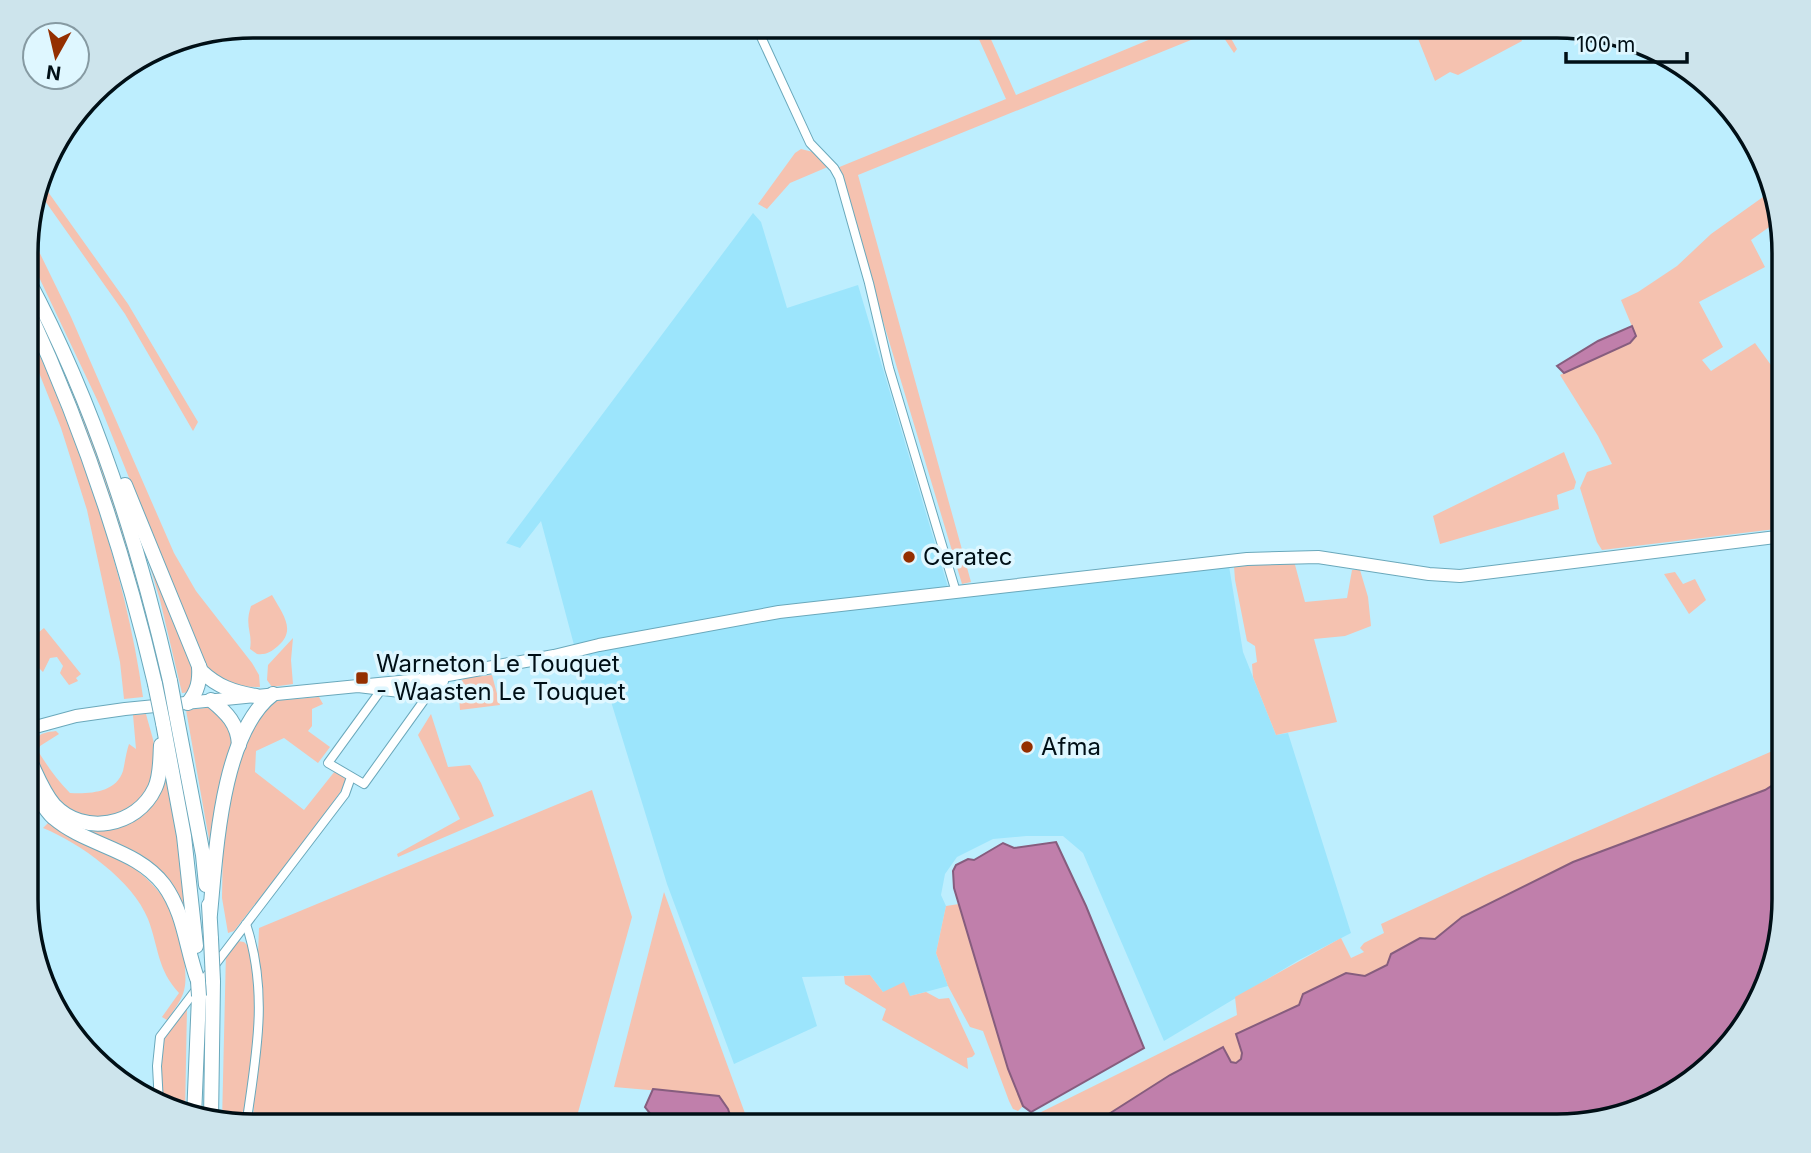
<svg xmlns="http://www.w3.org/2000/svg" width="1811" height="1153" viewBox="0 0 1811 1153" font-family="Inter,sans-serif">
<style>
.built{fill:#9ce5fc}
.green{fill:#f5c2b0}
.water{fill:#c07fab;stroke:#865d7e;stroke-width:2}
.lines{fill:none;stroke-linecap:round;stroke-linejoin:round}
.minor-casing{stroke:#6aa8bb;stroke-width:10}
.secondary-casing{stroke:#6aa8bb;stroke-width:14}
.trunk-casing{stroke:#6aa8bb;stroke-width:16}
.minor{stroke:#fff;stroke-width:8}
.secondary{stroke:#fff;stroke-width:12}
.trunk{stroke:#fff;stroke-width:14}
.trunk-bridge-casing{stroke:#6aa8bb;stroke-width:16;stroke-linecap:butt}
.trunk-bridge{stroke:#fff;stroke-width:14}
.poi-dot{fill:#942f00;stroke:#dff7ff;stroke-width:2.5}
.labels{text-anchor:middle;stroke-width:7;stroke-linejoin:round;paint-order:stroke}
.poi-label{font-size:24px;fill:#000f16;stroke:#dff7ff;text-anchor:start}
.rim{fill:none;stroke:#000f16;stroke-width:3.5}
</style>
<rect width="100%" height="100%" fill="#bdeefe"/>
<polygon class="built" points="753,213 761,222 787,308 858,285 951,597 1229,566 1243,652 1276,735 1288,733 1351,933 1299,960 1164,1041 1083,853 1063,836 1026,836 993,839 957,857 945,874 941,895 946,906 936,953 948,986 910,996 883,992 870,975 802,977 817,1026 734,1064 667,884 609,695 585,701 574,645 541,521 520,548 506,543"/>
<g class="green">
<polygon points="973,26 985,26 1016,95 1182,26 1224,26 1237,49 1234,53 1218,29 858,175 971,582 962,584 837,168 1006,99"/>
<polygon points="1413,26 1552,26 1541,32 1537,27 1520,36 1522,41 1458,75 1450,72 1435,81"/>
<polygon points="801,149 813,152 830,166 790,183 767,209 758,204 795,153"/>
<polygon points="41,182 128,304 198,422 193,431 125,314 38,191"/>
<polygon points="1770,192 1779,220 1751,240 1765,267 1699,302 1723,347 1702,360 1711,371 1755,343 1784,383 1784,528 1602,550 1597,542 1580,488 1587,472 1612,464 1598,436 1560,375 1636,336 1621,300 1638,292 1677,266 1711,234"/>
<path d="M28,229L71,317L174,553L196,591L252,663L259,675L260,687C239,688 221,680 205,667L101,408L28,254Z"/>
<polygon points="28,286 62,360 122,520 168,692 163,694 113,508 92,448 28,298"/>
<path d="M28,328C80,446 125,568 143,697L124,699L120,662L87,510L61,428L28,345Z"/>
<polygon points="1564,452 1576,482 1574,489 1557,495 1559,509 1440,544 1433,516"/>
<polygon points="136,520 196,675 191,692 182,693 160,600"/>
<polygon points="1294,561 1305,602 1347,598 1352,570 1360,570 1368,597 1371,626 1345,636 1314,639 1337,722 1276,735 1253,677 1252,664 1257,662 1255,646 1247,641 1235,580 1234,566"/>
<polygon points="1675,572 1683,584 1695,579 1706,600 1689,614 1664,574"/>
<path d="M272,595C282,613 297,630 278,646C271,652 266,655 257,654L250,649C253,632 244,627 251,606Z"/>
<polygon points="44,628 81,674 76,678 78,681 69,685 60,673 63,666 57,657 50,658 43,672 37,666 39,657 28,645 28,641"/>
<polygon points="293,638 291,660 293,684 272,687 267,680 268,665"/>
<polygon points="492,675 500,705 460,710 458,685 464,678"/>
<polygon points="319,697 323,704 312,709 312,726 308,731 330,747 318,763 284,738 256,751 255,772 304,810 335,771 347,778 341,791 309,835 234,931 228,933 222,898 223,839 233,782 253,722 271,701"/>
<polygon points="216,707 235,733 213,862 186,710"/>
<path d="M146,714C150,730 158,750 156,767C151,808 99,833 66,807C49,794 41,771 32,752C35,736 38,733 56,731L59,734L40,746L38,751C48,767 57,780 70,793C89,794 116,793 123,771C125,762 126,753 129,744L136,749L133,715Z"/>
<polygon points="431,714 448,767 470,765 481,783 494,816 398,857 397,854 460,819 418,735"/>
<polygon points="1784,746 1784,778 1775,784 1784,914 1746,1026 1671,1096 1572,1126 1013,1126 1237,1015 1235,997 1341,938 1351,958 1364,952 1360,948 1364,943 1384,933 1381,924 1489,874"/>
<polygon points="164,769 181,858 188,927 165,882 69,823 60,812 122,823"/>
<polygon points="592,790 632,917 574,1127 253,1127 256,1035 243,1125 222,1122 226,952 237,941 244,942 250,948 257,984 259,928"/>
<path d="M51,820C111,853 177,877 184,955C187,990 187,992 167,1020L162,1017L179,993C157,969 159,948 148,919C133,881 80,843 43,828Z"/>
<polygon points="664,892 750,1127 734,1127 728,1109 718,1096 614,1087"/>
<polygon points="959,904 1008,1069 1023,1106 1018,1111 1013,1109 1009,1101 983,1031 970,1027 948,986 936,953 946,906"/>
<polygon points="870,975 883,992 904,982 910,996 926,992 939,999 949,998 975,1054 972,1057 967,1058 968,1069 882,1020 886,1009 845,984 844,976"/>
<path d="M187,1007L185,1116L162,1106C161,1087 157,1062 161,1044C164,1030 178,1017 187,1007Z"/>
</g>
<g class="water">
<polygon points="1632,326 1636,336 1630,343 1564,373 1557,366 1598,341"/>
<polygon points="1784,778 1784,914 1746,1026 1673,1094 1572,1126 1090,1126 1170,1075 1223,1047 1231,1062 1236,1063 1241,1059 1242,1053 1236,1034 1299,1005 1303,994 1346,973 1365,976 1387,965 1391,954 1420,938 1435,939 1462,917 1573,862 1765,790"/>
<polygon points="1056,842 1086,906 1144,1048 1031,1112 1023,1106 1008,1069 954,888 953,871 956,865 968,859 974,860 1003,843 1014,848"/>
<polygon points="653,1089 719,1096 728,1109 734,1127 653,1127 652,1116 645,1107"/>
</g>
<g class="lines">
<g class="minor-casing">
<g id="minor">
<polyline points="756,26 810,143 834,168 839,177 869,283 889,368 956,592"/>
<polyline points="381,690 328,763 364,784 425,699 427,691 424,685"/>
<polyline points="159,1104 157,1066 160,1037 345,794 351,777"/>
<path d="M246,1126C256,1056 269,993 246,924"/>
</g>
</g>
<g class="secondary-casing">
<g id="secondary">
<polyline points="358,686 420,680 554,656 599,645 779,612 1247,559 1318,557 1429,574 1460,576 1784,536"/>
<polyline points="28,729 76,716 125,709 358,686 400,691 426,687 442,681"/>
</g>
</g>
<g class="trunk-casing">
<g id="trunk">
<path d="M28,280C95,406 138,542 170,681"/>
<path d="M28,310C84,431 125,555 155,684"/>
<path d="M125,485L201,671C218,687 233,692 256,696"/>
<path d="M211,700C227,713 238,724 239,745"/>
<path d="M188,703C198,691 200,681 199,666"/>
<polyline points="177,719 203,855 206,885"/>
<polyline points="163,723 184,836 196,946"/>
<path d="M28,757C36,773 42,791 54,805C83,836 137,827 155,788C161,775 160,759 161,745"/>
<path d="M28,777C35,791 43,808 54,818C87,846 137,849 164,885C185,914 186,949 198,981"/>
<polyline points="209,905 211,939"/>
<path d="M210,914C216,854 221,733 273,694"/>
<polyline points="194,1117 199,996"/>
<polyline points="211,1120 213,981"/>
</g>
</g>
<use href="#minor" class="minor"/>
<use href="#secondary" class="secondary"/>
<use href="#trunk" class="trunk"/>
<g class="trunk-bridge-casing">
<g id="trunk-bridge">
<polyline points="170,681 177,719"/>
<polyline points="155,684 163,723"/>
<polyline points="211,939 213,981"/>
<polyline points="198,981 199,996"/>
</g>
</g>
<use href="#trunk-bridge" class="trunk-bridge"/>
</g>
<g class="poi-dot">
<circle cx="909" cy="557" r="7"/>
<rect x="355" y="671" width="14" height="14" rx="3.5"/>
<circle cx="1027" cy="747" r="7"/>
</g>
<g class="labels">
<g class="poi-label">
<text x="923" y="565">Ceratec</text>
<text x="376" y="672">Warneton Le Touquet<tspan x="376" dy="28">- Waasten Le Touquet</tspan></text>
<text x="1041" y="755">Afma</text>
</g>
</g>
<path d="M0 0H1811V1153H0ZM253 38H1557A215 215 0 0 1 1772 253V899A215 215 0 0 1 1557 1114H253A215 215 0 0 1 38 899V253A215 215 0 0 1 253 38Z" fill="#cde4ec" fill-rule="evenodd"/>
<path class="rim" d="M253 38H1557A215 215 0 0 1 1772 253V899A215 215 0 0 1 1557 1114H253A215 215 0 0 1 38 899V253A215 215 0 0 1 253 38Z"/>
<g transform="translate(56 56) rotate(188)"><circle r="33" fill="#dff7ff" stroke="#869aa2" stroke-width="2"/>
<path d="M0-5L12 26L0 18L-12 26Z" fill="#942f00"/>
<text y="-10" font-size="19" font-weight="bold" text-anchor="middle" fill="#000f16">N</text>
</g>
<path d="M1566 52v10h121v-10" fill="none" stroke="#000f16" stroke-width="3.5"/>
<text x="1576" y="52" font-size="21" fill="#000f16" stroke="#dff7ff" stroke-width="5" paint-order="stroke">100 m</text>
</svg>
